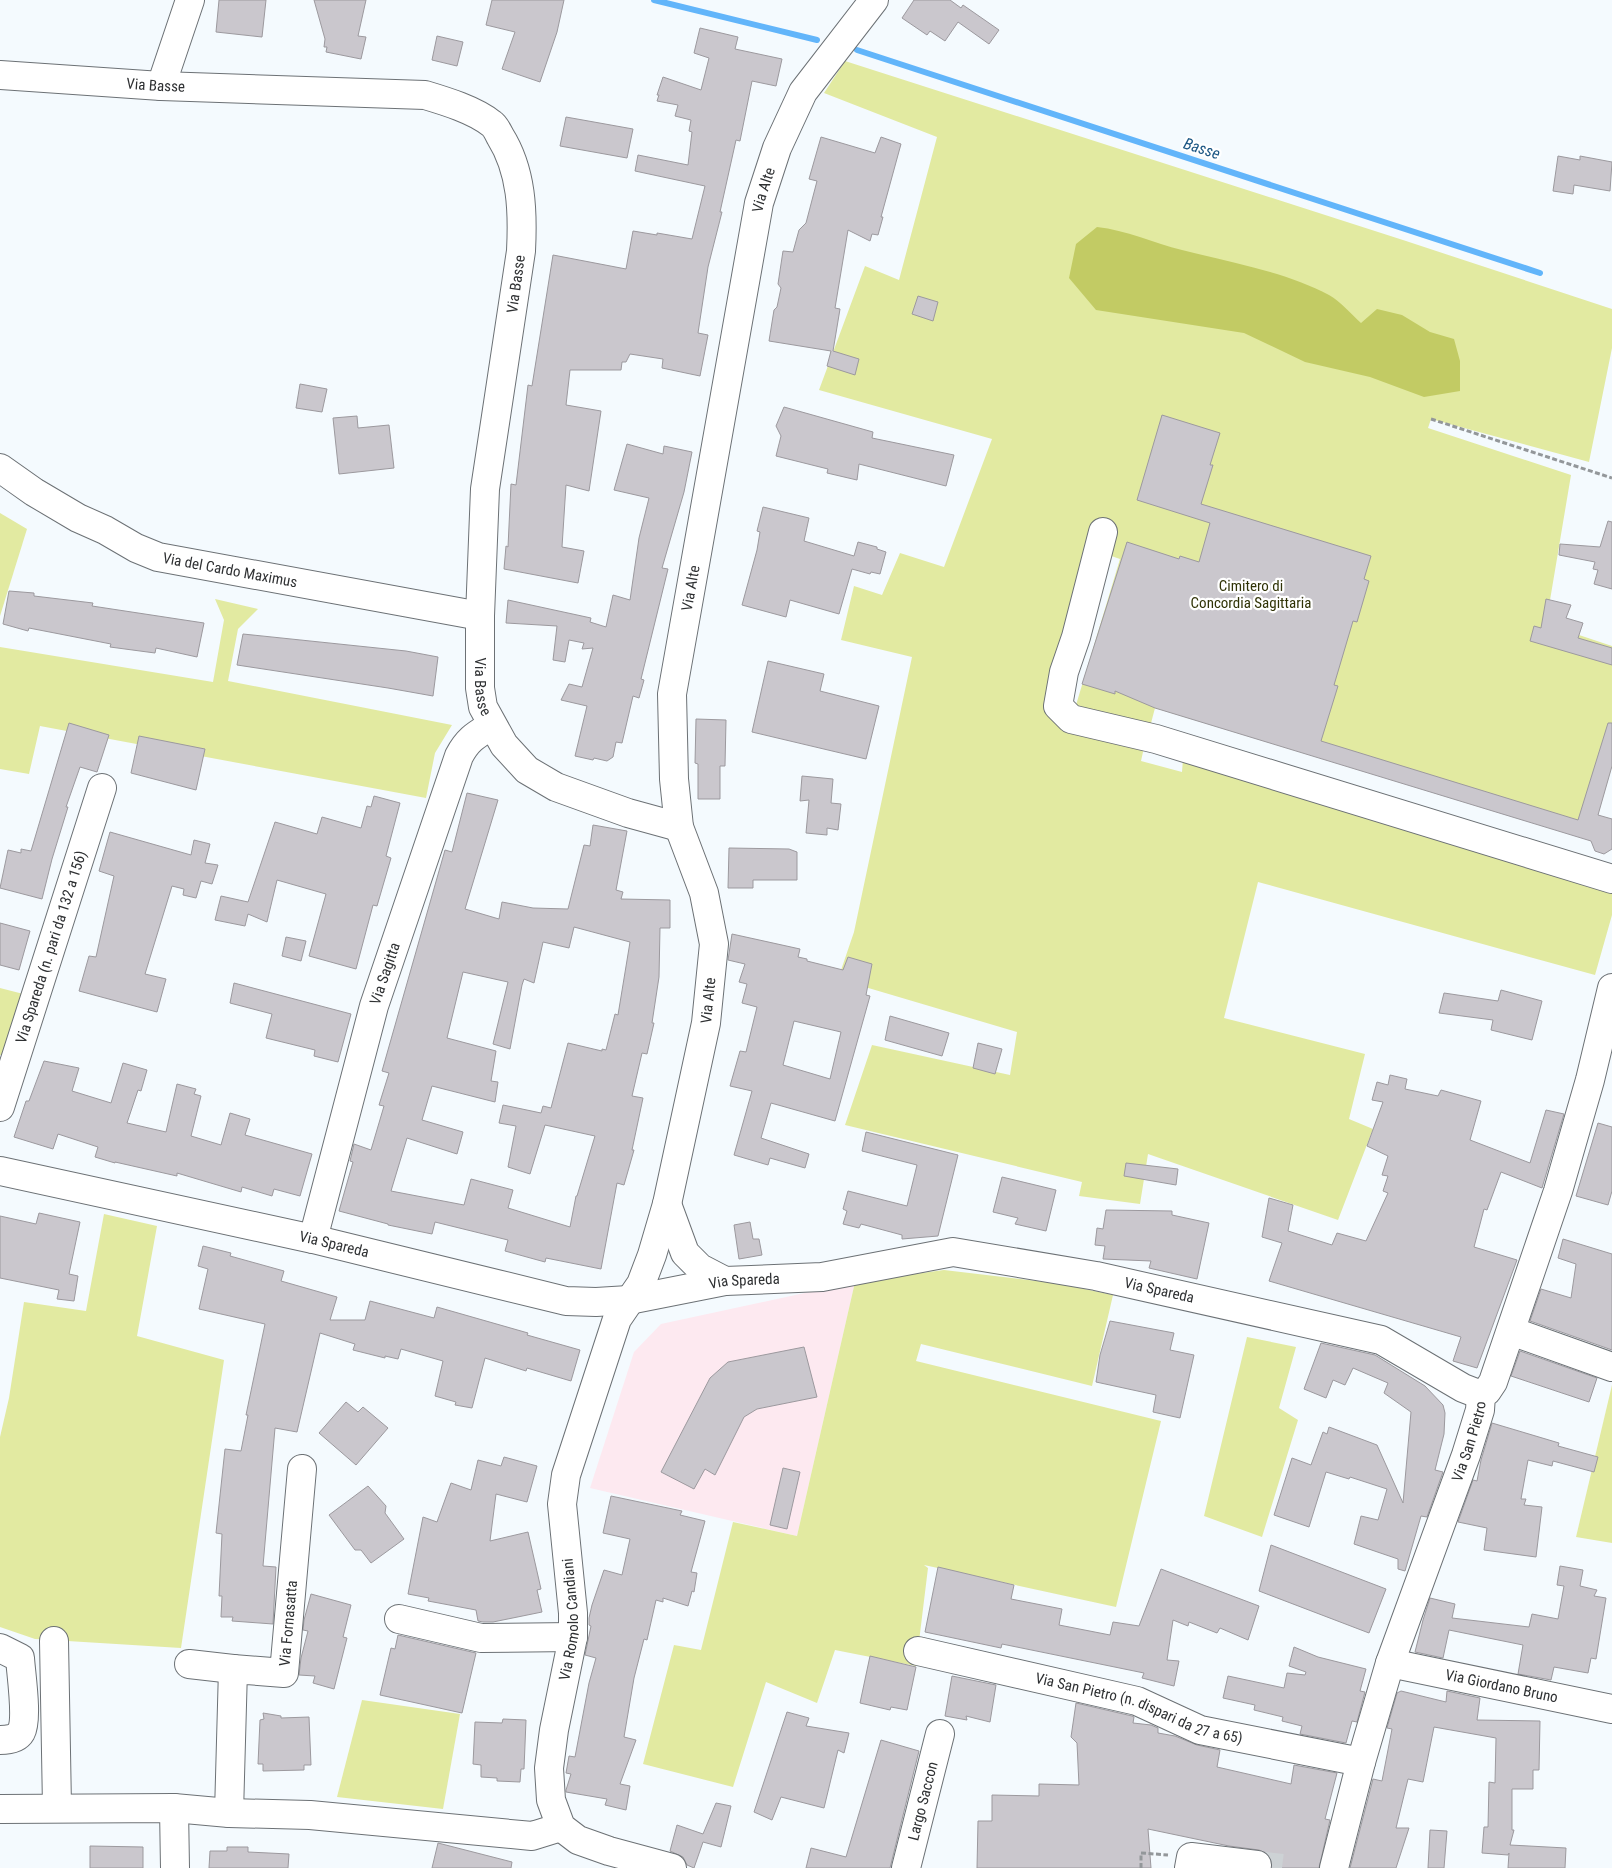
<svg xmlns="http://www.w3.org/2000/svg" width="1612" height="1868" viewBox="0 0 1612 1868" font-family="'Roboto Condensed',sans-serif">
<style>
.education{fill:#fde9f0}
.green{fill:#e2eaa1}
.forest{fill:#c2cb64}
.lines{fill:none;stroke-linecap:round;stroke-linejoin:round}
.stream{stroke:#62b5fa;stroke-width:6}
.building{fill:#cac7cd;stroke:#9c999e;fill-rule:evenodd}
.minor-tunnel{stroke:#cdd2d5;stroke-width:28;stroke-dasharray:28 14;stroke-linecap:butt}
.minor-casing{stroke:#6c7175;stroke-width:30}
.path{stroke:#93979a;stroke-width:3;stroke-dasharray:5 2.5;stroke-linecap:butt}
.minor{stroke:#fff;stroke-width:28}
.labels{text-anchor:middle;stroke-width:4.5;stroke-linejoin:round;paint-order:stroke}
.street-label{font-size:15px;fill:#2f3133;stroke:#fff}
.park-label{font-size:15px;fill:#303306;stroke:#fff}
.water-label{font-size:16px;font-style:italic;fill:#1c5784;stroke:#fff}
</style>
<rect width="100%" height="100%" fill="#f4fafe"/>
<polygon class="education" points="855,1282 797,1536 590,1488 634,1352 661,1324"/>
<g class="green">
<polygon points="845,61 1406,241 1612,309 1612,348 1589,462 1431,419 1428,428 1571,475 1546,624 1612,646 1612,766 1590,839 1155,708 1150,727 1076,705 1120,559 1088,548 1055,708 1145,743 1141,761 1182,772 1183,759 1612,892 1612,915 1595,975 1258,882 1224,1018 1365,1054 1349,1119 1373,1129 1338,1220 1148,1154 1140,1204 1079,1196 1082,1182 845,1125 872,1045 1010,1075 1017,1032 838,979 854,932 912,657 841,640 854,586 882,595 900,553 944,567 992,439 819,390 865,266 899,280 937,137 824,93"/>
<polygon points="0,513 27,529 0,616"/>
<polygon points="215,599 258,609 238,629 228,681 452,725 435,753 426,798 40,726 29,774 0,769 0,647 213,682 224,620"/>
<polygon points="0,988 35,997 9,1056 0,1055"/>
<polygon points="104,1214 157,1226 137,1336 224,1360 181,1648 35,1639 0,1627 0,1437 9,1398 24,1302 86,1311"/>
<polygon points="944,1270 1061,1284 1113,1295 1092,1386 921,1344 916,1361 1161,1421 1116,1607 924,1565 928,1568 916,1666 835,1650 817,1703 766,1682 733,1787 643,1764 674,1645 701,1650 733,1522 797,1536 855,1282"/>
<polygon points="1247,1337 1296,1347 1279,1408 1298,1420 1262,1537 1204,1516"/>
<polygon points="1612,1385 1612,1543 1576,1537"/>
<polygon points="362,1700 460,1714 443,1809 337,1797"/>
</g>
<path class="forest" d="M1097,227C1126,230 1154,243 1182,250C1229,262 1286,272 1329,295C1341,302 1351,314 1361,323L1377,309L1402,315L1430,332L1454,339L1460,361V391L1424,397L1370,377L1305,362L1244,333L1096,310L1069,278L1076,244Z"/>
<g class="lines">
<g class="stream">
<polyline points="654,0 817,40"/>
<polyline points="857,50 1540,273"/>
</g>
</g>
<g class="building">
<polygon points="219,0 266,0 262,37 216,32"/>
<polygon points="314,0 366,0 358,36 366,37 361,59 326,52 327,47 324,47 325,39"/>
<polygon points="492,0 564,0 557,32 540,82 502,69 515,32 486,25"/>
<polygon points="914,0 950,0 961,8 963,5 999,30 989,44 958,22 945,41 930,31 927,35 902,18"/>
<polygon points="700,28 738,37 735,49 782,59 776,86 752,81 740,141 736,140 720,212 722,212 708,267 698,333 708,335 700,376 662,368 663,359 630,354 626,362 622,362 621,370 570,370 566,405 601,411 589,491 566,485 562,547 584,551 578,583 504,569 506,546 508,547 511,484 516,485 528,385 532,386 553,255 626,269 633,231 657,235 657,233 692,239 705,186 635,171 638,155 688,165 692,132 689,131 691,120 675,116 678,105 657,101 659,95 657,95 663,77 701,90 709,58 694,53"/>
<polygon points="437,36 463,42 457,66 432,60"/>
<polygon points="566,117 633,129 627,158 560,146"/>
<polygon points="821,137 875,153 881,137 901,144 881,217 883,217 878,235 872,234 870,241 848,230 835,308 840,309 833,351 859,359 855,375 827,366 831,351 769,341 774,310 777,307 781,288 778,284 783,251 793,252 799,230 806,223 817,181 809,179"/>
<polygon points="1558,156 1580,160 1580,156 1612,162 1610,191 1574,185 1573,194 1553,191"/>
<polygon points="918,296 938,302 933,321 912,314"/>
<polygon points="300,384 327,389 322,412 296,408"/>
<polygon points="784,407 873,432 872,438 954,455 946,486 859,464 857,480 827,473 828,469 776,456 781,436 776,426"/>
<polygon points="1162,415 1220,433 1210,465 1213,465 1201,504 1371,556 1364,579 1369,581 1357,622 1353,621 1334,685 1338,686 1321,741 1578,820 1608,723 1612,723 1612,766 1598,815 1612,819 1612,849 1604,854 1595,851 1591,841 1155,708 1115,691 1115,694 1082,684 1127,542 1179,559 1180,556 1199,562 1210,523 1137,500"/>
<polygon points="357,416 358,428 389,425 394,468 339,474 333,418"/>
<polygon points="627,444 663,454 664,446 692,452 684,492 662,568 668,569 641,679 644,680 639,698 633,696 622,743 616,742 613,757 607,761 594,758 593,760 575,756 587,706 561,700 569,684 582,687 593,648 582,649 584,643 569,640 565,662 553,660 557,626 506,623 508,600 591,618 590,622 606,627 613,595 630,600 639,538 649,498 614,490"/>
<polygon points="763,507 809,518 804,541 854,556 858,542 877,547 877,549 886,552 880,574 871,572 870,574 852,569 839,614 790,600 786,617 742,605 757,550 760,532 757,531"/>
<polygon points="1608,521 1612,522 1612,589 1594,584 1598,570 1593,569 1595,562 1559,555 1560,544 1600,547"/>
<polygon points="9,591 34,593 34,596 93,603 92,606 204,623 197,657 156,648 155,653 110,647 111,644 29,628 28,631 3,624"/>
<polygon points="1546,599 1571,605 1566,618 1583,623 1578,638 1612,648 1612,665 1530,641 1534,626 1541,628"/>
<polygon points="243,634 406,651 438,657 433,696 388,688 237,665"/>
<polygon points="768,661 824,674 820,691 879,706 866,759 752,732"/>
<polygon points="696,719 726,720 725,766 720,766 720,799 698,799 698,764 695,763"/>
<polygon points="69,723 109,735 97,772 80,767 66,807 68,807 52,859 42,899 0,888 8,850 21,853 21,849 31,851"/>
<polygon points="139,736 205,749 196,790 131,773"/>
<polygon points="802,776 833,779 831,803 841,804 838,830 827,828 827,835 806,833 809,800 800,801"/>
<path d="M467,793L498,800L465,909L499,919L502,902L533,908L568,909L584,845L590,846L593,825L627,831L616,890L623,892L621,899L670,900V928H660L659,977L652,1023H654L647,1054L642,1053L632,1096L643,1098L632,1150H634L624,1185L617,1183L601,1269L546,1258L545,1262L505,1251L508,1240L435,1222L432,1234L388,1225V1224L339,1211L353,1162L350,1161L354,1144L371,1150L384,1106L379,1105L389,1073L382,1071L445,850L452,852ZM574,927L630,942L618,1015L615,1014L606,1050L602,1049V1051L568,1043L551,1108L543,1106L541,1113L503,1105L499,1123L516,1126L508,1167L530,1174L545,1125L595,1136L577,1196H576L570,1227L508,1208L513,1190L471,1179L464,1205L391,1191L407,1138L457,1154L463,1132L422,1120L432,1086L495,1102L498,1082L491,1081L496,1051L447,1038L463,972L508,982L493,1044L510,1049L522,985L524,979L534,983L543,942L569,948Z"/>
<polygon points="374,796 400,803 386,856 391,858 377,906 373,905 356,969 309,956 326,894 277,880 267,922 248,914 245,926 215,920 221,896 248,902 275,822 317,834 322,817 361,828 367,806 371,807"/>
<polygon points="110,832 191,855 194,840 210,844 205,863 218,865 212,884 201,881 196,898 183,895 184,889 172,886 145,974 166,979 157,1012 79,991 89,956 96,957 114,876 99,871"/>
<polygon points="729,848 789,849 797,852 797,880 753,880 753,888 728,888"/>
<polygon points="0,923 30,931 19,970 0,965"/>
<path d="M732,934L800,949L798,957L807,959V961L843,970L848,957L872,964L866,995L870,996L835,1121L771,1103L761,1138L809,1154L805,1168L770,1158L768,1165L734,1155L752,1091L730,1086L740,1051L746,1052L757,1007L742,1003L747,984L739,982L745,964L728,960ZM794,1021L841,1032L830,1079L783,1065Z"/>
<polygon points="286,937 306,941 301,961 282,956"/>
<polygon points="234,983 351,1014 338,1062 314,1056 315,1050 266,1038 272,1014 230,1003"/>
<polygon points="1501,990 1542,1001 1532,1040 1491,1030 1493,1020 1439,1013 1444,993 1498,1001"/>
<polygon points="890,1016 949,1033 942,1056 885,1040"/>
<polygon points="978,1043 1002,1049 995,1074 973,1068"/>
<polygon points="44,1061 79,1068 72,1091 111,1103 123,1063 147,1070 141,1091 138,1090 127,1123 166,1132 177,1084 196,1089 194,1094 201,1096 191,1136 221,1145 230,1113 250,1119 245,1135 312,1154 300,1196 274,1189 272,1196 242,1187 241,1192 177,1173 177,1176 115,1162 115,1163 95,1157 98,1147 58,1134 53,1149 14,1137 26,1101 29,1101"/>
<polygon points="1390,1075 1407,1079 1405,1089 1438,1096 1441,1090 1481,1101 1470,1140 1530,1163 1546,1110 1564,1114 1542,1188 1501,1172 1487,1210 1484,1209 1474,1247 1517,1260 1477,1368 1453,1361 1461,1337 1269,1281 1282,1243 1262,1237 1269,1198 1293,1205 1288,1231 1332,1245 1337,1233 1366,1241 1388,1193 1383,1191 1388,1176 1382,1175 1388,1156 1367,1146 1383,1102 1372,1100 1377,1082 1388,1085"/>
<polygon points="1598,1123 1612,1127 1612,1191 1608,1205 1576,1196"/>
<polygon points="866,1132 958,1155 938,1236 902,1239 902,1235 861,1224 859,1228 843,1224 847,1211 843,1209 848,1191 907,1206 917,1165 862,1151"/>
<polygon points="1126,1163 1178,1169 1176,1185 1124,1176"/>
<polygon points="1002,1177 1056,1190 1046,1231 1015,1224 1018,1218 993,1212"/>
<polygon points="1106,1210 1172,1211 1172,1215 1209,1223 1197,1279 1149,1268 1151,1261 1103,1259 1105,1246 1095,1245 1097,1228 1103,1229"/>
<polygon points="39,1213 80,1222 69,1274 78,1276 74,1301 57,1299 59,1290 0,1278 0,1216 36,1224"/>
<polygon points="750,1222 753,1239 759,1239 762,1255 739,1259 734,1225"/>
<polygon points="1563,1239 1612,1254 1612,1350 1530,1321 1541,1289 1571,1298 1576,1264 1558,1258"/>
<polygon points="203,1246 231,1253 230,1256 284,1271 281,1281 337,1297 330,1320 365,1320 370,1301 434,1318 437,1307 528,1333 527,1335 580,1350 571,1381 527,1368 526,1371 485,1358 472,1408 455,1405 456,1402 435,1396 443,1361 401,1349 398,1359 385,1356 385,1358 353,1350 355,1344 320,1333 297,1432 275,1428 263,1566 276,1567 273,1624 232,1621 233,1617 221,1617 222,1596 219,1596 222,1534 216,1533 225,1449 241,1451 248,1415 246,1415 265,1324 199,1309 208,1269 198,1266"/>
<polygon points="1110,1321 1174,1333 1170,1350 1194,1355 1180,1418 1153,1412 1156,1395 1096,1382 1100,1355"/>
<polygon points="1321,1343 1375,1355 1425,1386 1443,1405 1445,1413 1444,1434 1435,1470 1443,1472 1427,1517 1421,1516 1405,1571 1398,1569 1398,1559 1354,1544 1361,1516 1378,1520 1387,1489 1350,1477 1349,1479 1326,1472 1309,1527 1274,1515 1292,1458 1311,1465 1323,1432 1327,1434 1329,1427 1377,1445 1403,1503 1411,1412 1384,1393 1388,1383 1353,1368 1345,1385 1333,1380 1326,1398 1304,1389"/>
<polygon points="804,1347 817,1397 757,1409 744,1417 715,1475 705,1469 694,1489 661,1472 710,1378 728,1362"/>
<polygon points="1520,1351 1597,1378 1589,1402 1511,1376"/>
<polygon points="346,1402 358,1412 363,1407 388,1428 356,1465 319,1433"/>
<polygon points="1492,1423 1559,1443 1558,1446 1598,1457 1594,1472 1553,1461 1552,1466 1528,1460 1521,1499 1526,1499 1524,1505 1542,1507 1536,1557 1484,1550 1487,1528 1458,1522 1473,1480 1477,1481 1481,1460"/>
<polygon points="504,1457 537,1466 527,1502 496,1494 490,1541 528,1532 541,1589 537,1590 542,1612 493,1622 483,1622 478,1621 476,1610 428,1601 429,1598 408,1594 423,1517 437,1522 451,1483 471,1490 478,1460 501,1466"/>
<polygon points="783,1468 800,1472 787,1529 770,1525"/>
<polygon points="368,1486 386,1506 385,1513 404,1539 371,1563 361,1550 355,1550 329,1515"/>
<polygon points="611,1496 682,1511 680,1515 705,1521 691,1572 697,1573 694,1592 692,1591 688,1606 663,1598 663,1602 656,1600 647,1640 644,1639 634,1678 624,1737 636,1740 620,1784 630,1786 626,1810 605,1805 607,1799 566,1792 566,1790 571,1774 566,1773 569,1756 575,1757 589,1683 596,1658 585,1655 591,1626 589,1625 589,1618 592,1605 604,1570 622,1575 630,1539 603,1533"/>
<polygon points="1271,1545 1386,1589 1369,1633 1259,1591"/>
<polygon points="1560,1566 1583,1570 1580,1586 1597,1590 1594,1596 1606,1598 1596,1659 1591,1658 1588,1673 1554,1667 1551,1680 1518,1674 1523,1645 1449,1630 1443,1658 1415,1652 1423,1620 1430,1598 1455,1604 1452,1618 1529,1627 1532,1614 1558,1619 1564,1586 1557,1585"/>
<polygon points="938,1567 1014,1585 1011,1599 1062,1609 1059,1625 1110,1635 1113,1622 1139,1626 1161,1569 1259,1606 1248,1640 1220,1628 1217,1633 1189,1622 1188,1626 1173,1620 1167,1660 1179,1661 1174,1686 1142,1678 1144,1673 1002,1644 1001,1648 925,1632"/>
<polygon points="311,1594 351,1605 343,1637 347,1638 334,1689 313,1683 315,1676 299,1675 301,1658 308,1631 303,1630 304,1620"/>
<polygon points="398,1635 476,1653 462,1713 380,1695 391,1648 395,1649"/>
<polygon points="1294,1647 1318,1657 1366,1669 1360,1691 1365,1692 1357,1722 1352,1721 1346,1743 1300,1734 1302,1726 1282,1721 1283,1717 1254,1710 1255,1705 1223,1698 1228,1676 1284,1688 1287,1673 1305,1675 1306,1672 1289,1666"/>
<polygon points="870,1656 916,1667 907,1710 891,1707 890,1710 860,1703"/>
<polygon points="952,1676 996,1685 990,1722 966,1716 967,1720 945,1716"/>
<polygon points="1401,1691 1446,1702 1447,1691 1480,1698 1477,1720 1540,1721 1539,1770 1533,1770 1533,1789 1512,1789 1512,1830 1514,1830 1510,1845 1566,1848 1565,1868 1508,1868 1509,1853 1508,1855 1482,1853 1484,1827 1488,1827 1489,1782 1495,1783 1496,1738 1434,1727 1423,1782 1408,1779 1396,1828 1409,1828 1396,1868 1350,1868 1373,1779 1382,1781 1392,1729 1387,1728 1397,1693"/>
<polygon points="1076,1703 1132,1716 1134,1717 1133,1723 1151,1725 1158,1728 1158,1733 1175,1736 1197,1745 1220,1750 1217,1767 1291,1784 1294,1765 1337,1773 1325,1819 1330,1820 1319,1868 1280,1868 1282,1857 1268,1854 1259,1850 1229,1846 1148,1829 1151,1868 977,1868 978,1821 992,1821 992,1795 1039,1796 1039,1784 1079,1785 1077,1743 1071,1737"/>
<polygon points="787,1712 809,1718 806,1726 849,1733 844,1753 838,1750 824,1808 781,1797 772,1820 754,1812"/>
<polygon points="263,1713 281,1716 281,1718 309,1717 311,1765 304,1765 304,1770 263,1771 263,1764 258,1764 260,1720 264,1719"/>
<polygon points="503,1719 526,1720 524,1769 521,1769 520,1782 497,1781 497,1778 481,1777 481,1765 473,1764 475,1722 502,1723"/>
<polygon points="881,1740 919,1751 890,1868 806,1868 811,1848 846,1857"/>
<polygon points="716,1803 731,1806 721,1847 703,1842 694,1868 687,1865 683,1857 670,1851 677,1825 703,1834"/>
<polygon points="1430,1830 1447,1831 1444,1868 1428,1868"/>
<polygon points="438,1843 512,1862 511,1868 432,1868"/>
<polygon points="90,1846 143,1847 143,1868 90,1868"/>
<polygon points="227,1847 248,1847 248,1852 289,1854 288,1868 209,1868 210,1851 227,1851"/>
</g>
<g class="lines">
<polyline class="minor-tunnel" points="1257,1865 1282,1868"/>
<g class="minor-casing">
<g id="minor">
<path id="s1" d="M0,75L161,86L425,95C445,101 475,110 492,124C495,126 498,132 500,136C522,171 523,212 521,251L485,489L480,616V688L483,707L504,745L527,770L556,787L628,813L679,827"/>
<polyline points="161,86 190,0"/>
<path id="s2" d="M0,468L34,492L78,518L105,530L136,548L158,557L480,616"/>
<polyline points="1103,532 1076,637 1064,672 1058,706 1071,719 1156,739 1612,879"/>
<path id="s3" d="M0,1107L102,788"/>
<path id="s4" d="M0,1171L313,1239L566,1301L596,1302L629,1300L725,1281L822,1277L953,1252L1096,1276L1381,1340L1463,1388L1481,1395"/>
<polyline points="667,1204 685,1253 700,1268 725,1281"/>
<path id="s5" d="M313,1239L374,1006L459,756C468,739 476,735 492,725"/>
<polyline points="1511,1331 1612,1367"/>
<polyline points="399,1619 481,1638 573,1637"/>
<polyline points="54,1641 57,1807"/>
<path d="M0,1648L20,1658C21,1674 28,1719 21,1732C17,1739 7,1740 0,1740"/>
<path id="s6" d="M918,1651L1137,1701L1200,1730L1361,1762"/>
<path id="s7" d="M1390,1663L1612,1709"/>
<polyline points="189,1664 233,1669"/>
<polyline points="174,1808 175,1868"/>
<polyline points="0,1809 174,1808 229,1813 310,1815 532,1836 561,1827"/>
<path id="s8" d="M229,1813L233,1669L284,1673L302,1469"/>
<path id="s9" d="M672,1868L609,1851L578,1840L561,1827L551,1800L549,1768L554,1730L573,1637V1613L562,1504L566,1475L617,1319L641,1284L652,1255L667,1204L706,1023L714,944L704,893L679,827L674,779L672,694L759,203L777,148L803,92L874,0"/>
<path id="s10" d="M906,1868L940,1734"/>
<polyline points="1189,1868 1191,1857 1257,1865"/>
<path id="s11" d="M1334,1868L1361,1762L1390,1663L1466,1455L1480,1410L1481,1395L1487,1391L1493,1382L1558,1191L1590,1080L1612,988"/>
</g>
</g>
<g class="path">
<polyline points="1431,419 1612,478"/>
<polyline points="1141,1868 1141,1853 1168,1855"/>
</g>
<use href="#minor" class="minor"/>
</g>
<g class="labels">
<g class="street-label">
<text dy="5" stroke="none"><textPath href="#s1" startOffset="156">Via Basse</textPath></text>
<text dy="5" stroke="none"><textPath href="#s9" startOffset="1800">Via Alte</textPath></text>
<text transform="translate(516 284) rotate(-82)" y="5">Via Basse</text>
<text dy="5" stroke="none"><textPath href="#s2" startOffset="255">Via del Cardo Maximus</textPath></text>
<text dy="5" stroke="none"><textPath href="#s9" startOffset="1395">Via Alte</textPath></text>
<text dy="5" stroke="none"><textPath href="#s1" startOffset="1071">Via Basse</textPath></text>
<text dy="5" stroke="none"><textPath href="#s3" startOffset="168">Via Spareda (n. pari da 132 a 156)</textPath></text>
<text dy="5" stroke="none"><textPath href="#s5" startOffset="275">Via Sagitta</textPath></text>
<text dy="5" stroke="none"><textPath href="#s9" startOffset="975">Via Alte</textPath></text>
<text dy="5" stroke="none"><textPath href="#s4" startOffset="342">Via Spareda</textPath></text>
<text dy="5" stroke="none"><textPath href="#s4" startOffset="761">Via Spareda</textPath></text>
<text dy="5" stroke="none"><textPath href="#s4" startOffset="1182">Via Spareda</textPath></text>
<text dy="5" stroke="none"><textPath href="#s11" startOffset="448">Via San Pietro</textPath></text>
<text dy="5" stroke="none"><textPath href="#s9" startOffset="331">Via Romolo Candiani</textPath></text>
<text dy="5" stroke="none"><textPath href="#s8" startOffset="245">Via Fornasatta</textPath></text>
<text dy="5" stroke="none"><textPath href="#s7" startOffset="114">Via Giordano Bruno</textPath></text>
<text dy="5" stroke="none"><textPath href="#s6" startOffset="229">Via San Pietro (n. dispari da 27 a 65)</textPath></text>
<text dy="5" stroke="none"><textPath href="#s10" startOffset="69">Largo Saccon</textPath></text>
</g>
<g class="park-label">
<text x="1251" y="591">Cimitero di<tspan x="1251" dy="17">Concordia Sagittaria</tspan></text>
</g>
<g class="water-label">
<text transform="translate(1202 148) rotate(18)" y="6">Basse</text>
</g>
</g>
</svg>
